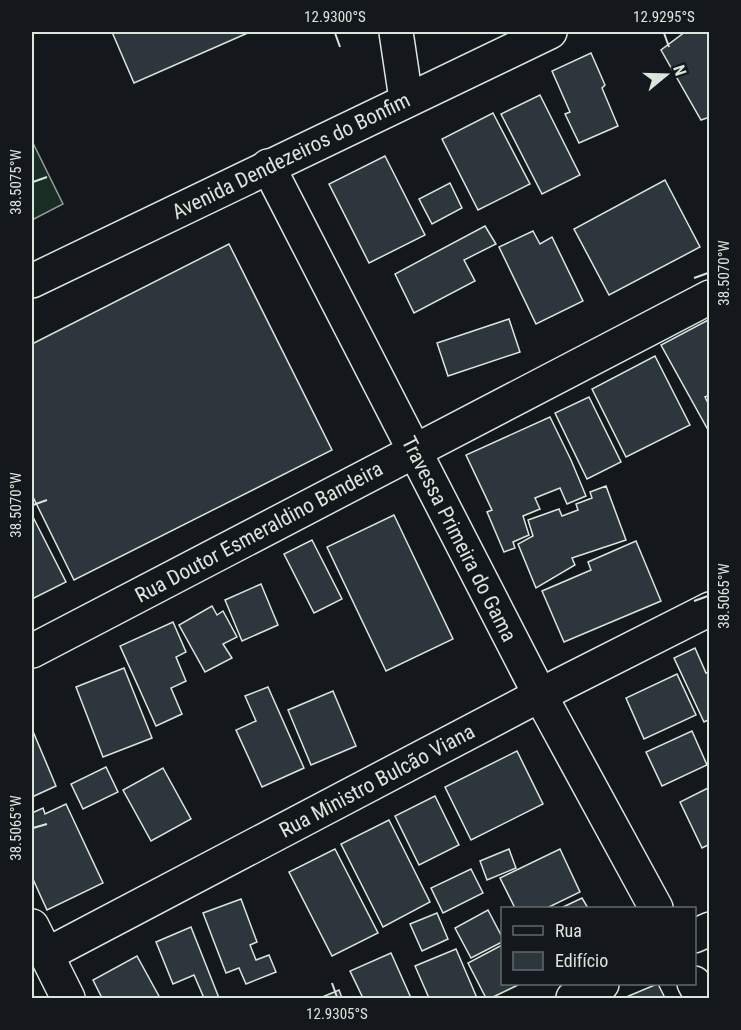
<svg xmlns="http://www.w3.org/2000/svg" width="741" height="1030" viewBox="0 0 741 1030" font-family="'Roboto Condensed',sans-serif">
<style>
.green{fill:#1a2d24;stroke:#939e99;stroke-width:1.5}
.building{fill:#2c363c;stroke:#d8e6dc;stroke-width:1.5}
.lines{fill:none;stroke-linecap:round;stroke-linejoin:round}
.minor-casing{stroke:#d8e6dc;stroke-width:36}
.major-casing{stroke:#d8e6dc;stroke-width:36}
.minor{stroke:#14181c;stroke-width:33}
.major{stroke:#14181c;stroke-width:33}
.ticks{fill:none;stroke:#d8e6dc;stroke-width:2}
.labels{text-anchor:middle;stroke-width:4.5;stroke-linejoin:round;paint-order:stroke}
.street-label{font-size:21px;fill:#d8e6dc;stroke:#14181c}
.neatline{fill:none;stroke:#d8e6dc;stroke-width:2}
.ticks-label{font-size:15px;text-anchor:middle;fill:#d8e6dc}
</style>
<rect width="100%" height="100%" fill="#14181c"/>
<polygon class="green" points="32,141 63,204 32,220"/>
<g class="building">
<polygon points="112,32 250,32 134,83"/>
<polygon points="685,32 710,32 710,117 701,120 661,50"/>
<polygon points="591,53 605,85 602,88 618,126 579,143 565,114 570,112 552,71"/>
<polygon points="540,95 580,175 542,194 501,114"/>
<polygon points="493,113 530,184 478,210 442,139"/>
<polygon points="385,156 425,235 369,263 329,184"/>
<polygon points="665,180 700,247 609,295 574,229"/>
<polygon points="450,183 462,208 432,224 419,199"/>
<polygon points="485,226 496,244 464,260 475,281 414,313 395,274"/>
<polygon points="533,231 540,244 552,237 583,301 536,324 499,247"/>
<polygon points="229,244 332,450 74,580 32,495 32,344"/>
<polygon points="509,319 520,352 448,376 437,343"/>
<polygon points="710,319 710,395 705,397 710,407 710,427 707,428 661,345"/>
<polygon points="655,356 690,425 626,457 592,389"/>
<polygon points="589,397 621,462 587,479 555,413"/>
<polygon points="550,417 571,460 586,496 567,504 560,488 535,498 540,509 523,516 529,535 513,542 515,548 504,552 487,512 492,510 466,455"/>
<polygon points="606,486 626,540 572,558 575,565 536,588 518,544 533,536 528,520 559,509 562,516 578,510 576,504 592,498 590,492"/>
<polygon points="32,515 66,582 32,599"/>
<polygon points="394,515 453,639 386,671 327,547"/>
<polygon points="312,540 342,599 314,613 284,554"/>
<polygon points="636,541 661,601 564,642 542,591 591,570 588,562"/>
<polygon points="261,584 278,625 242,641 225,600"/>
<polygon points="212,606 217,615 223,611 237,637 223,644 232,658 205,672 179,625"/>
<polygon points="173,622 186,652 176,657 186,681 171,688 182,714 156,726 120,646"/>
<polygon points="695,648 706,673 710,672 710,719 704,722 674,658"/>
<polygon points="124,668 152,738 103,757 76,687"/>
<polygon points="677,674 696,715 644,739 626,698"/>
<polygon points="268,687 304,768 262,787 236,730 256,721 245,696"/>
<polygon points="333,691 356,746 311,765 288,710"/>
<polygon points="32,729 56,786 32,797"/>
<polygon points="692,731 707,765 662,786 646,752"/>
<polygon points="517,751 543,804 471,840 445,787"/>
<polygon points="106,767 118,792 83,809 71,784"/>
<polygon points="163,768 191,819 151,841 123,790"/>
<polygon points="710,787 710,844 702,848 680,802"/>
<polygon points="435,796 459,845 419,865 395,816"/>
<polygon points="66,804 103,883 47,910 32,877 32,813 43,808 45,814"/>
<polygon points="389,820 430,902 383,927 341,844"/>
<polygon points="335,849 378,933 332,956 289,872"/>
<polygon points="509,849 516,868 487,880 480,861"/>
<polygon points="560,849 580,892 547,908 515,908 500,878"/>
<polygon points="471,869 483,893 443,913 431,888"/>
<polygon points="582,898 588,908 561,908"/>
<polygon points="241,899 257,942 250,945 256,960 269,955 276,972 246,984 239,968 226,973 203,913"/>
<polygon points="488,910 502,937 502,942 471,958 455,928"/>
<polygon points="437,913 448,939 422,951 410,924"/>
<polygon points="191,927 219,998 204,998 194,975 173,984 156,942"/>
<polygon points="502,945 502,984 520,984 491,998 486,998 468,963"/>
<polygon points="456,949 477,998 429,998 415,966"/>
<polygon points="391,953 411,998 363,998 350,971"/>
<polygon points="137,956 160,998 102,998 93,980"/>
<polygon points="658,984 665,998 624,998 657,984"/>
<polygon points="339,990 342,998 320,998"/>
</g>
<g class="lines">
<g class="minor-casing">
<g id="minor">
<polyline points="396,32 406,99"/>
<polyline points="268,166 540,695 656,908"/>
<polyline points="32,651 710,297"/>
<polyline points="32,926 68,998"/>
<polyline points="694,936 710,929"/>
<polyline points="46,955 540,695 710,609"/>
<polyline points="694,983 702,998"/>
<polyline points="573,998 602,984"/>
</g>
</g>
<g class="major-casing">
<polyline id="major" points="32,281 550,32"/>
</g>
<use href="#minor" class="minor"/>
<use href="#major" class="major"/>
</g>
<path class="ticks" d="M335,33L340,47M664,33L669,47M33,182L47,177M694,278L708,273M33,505L47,500M694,601L708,596M33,828L47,824M332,983L337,997"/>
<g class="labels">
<g class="street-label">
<text transform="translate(291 156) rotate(-26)" y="7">Avenida Dendezeiros do Bonfim</text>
<text transform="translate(259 532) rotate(-28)" y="7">Rua Doutor Esmeraldino Bandeira</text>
<text transform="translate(459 539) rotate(63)" y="7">Travessa Primeira do Gama</text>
<text transform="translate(377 781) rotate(-28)" y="7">Rua Ministro Bulcão Viana</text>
</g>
</g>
<rect width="741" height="1030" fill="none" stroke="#14181c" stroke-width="66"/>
<rect x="501" y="907" width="195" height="78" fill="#14181c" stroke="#626a69" stroke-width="1.5"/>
<rect x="513" y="926" width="30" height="9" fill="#14181c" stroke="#626a69" stroke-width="1.5"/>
<text x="555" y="937" font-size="18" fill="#d8e6dc">Rua</text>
<rect x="513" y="952" width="30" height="18" fill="#2c363c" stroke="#626a69" stroke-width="1.5"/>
<text x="555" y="967" font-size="18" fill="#d8e6dc">Edifício</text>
<g transform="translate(666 75) rotate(71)" stroke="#14181c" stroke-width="4.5" paint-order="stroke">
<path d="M0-4.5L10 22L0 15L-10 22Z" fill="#d8e6dc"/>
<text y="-9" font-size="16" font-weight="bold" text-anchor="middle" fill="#d8e6dc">N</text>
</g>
<rect x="33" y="33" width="675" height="964" class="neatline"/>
<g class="ticks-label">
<text x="335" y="22">12.9300°S</text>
<text x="664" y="22">12.9295°S</text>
<text transform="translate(16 182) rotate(-90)" y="5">38.5075°W</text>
<text transform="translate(724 273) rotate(-90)" y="5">38.5070°W</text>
<text transform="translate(16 505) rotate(-90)" y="5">38.5070°W</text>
<text transform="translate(724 596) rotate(-90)" y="5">38.5065°W</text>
<text transform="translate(16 828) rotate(-90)" y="5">38.5065°W</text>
<text x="337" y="1019">12.9305°S</text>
</g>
</svg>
